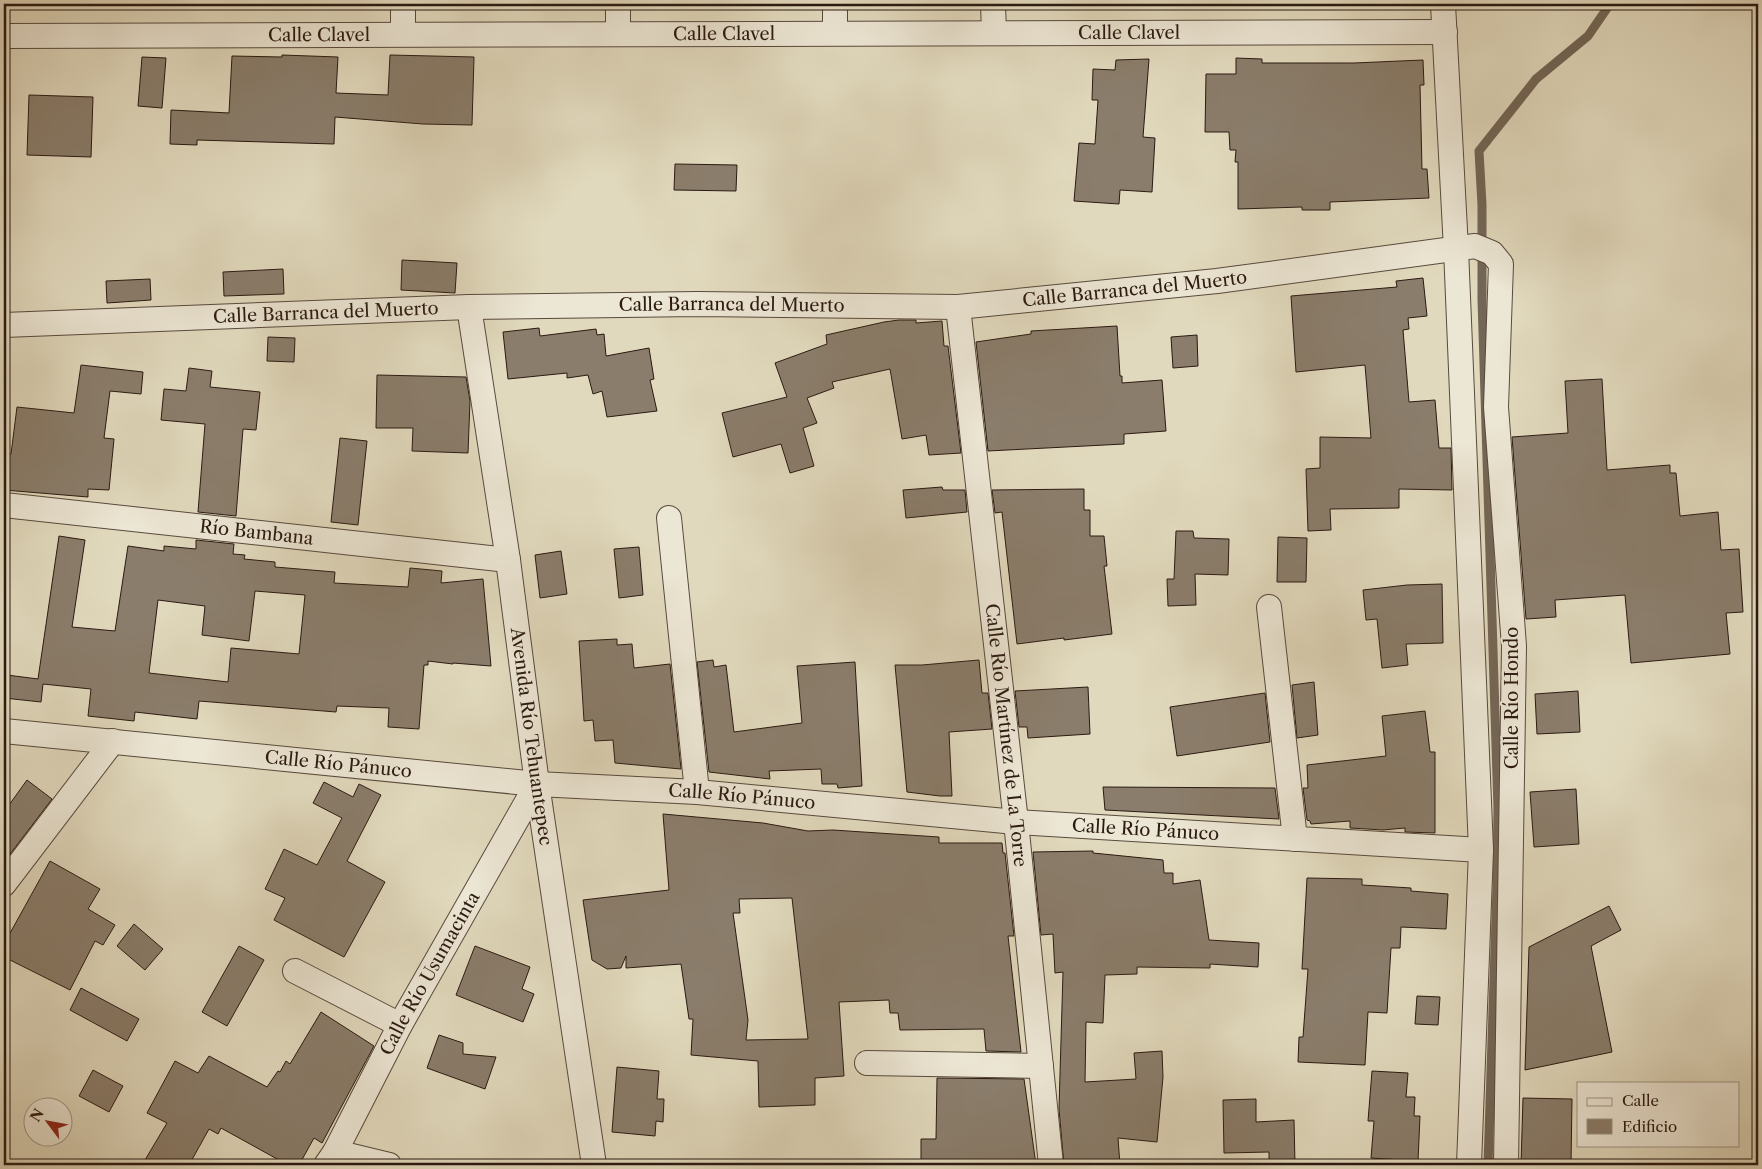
<svg xmlns="http://www.w3.org/2000/svg" width="1762" height="1169" viewBox="0 0 1762 1169" font-family="'Libre Caslon Text',serif">
<style>
.lines{fill:none;stroke-linecap:round;stroke-linejoin:round}
.stream{stroke:#736656;stroke-width:9}
.building{fill:#8a7d6b;stroke:#2b1a12;fill-rule:evenodd}
.minor-casing{stroke:#584a3d;stroke-width:26}
.minor{stroke:#ece6d4;stroke-width:24}
.labels{text-anchor:middle;stroke-width:4.5;stroke-linejoin:round;paint-order:stroke}
.street-label{font-size:18px;fill:#2b1a12;stroke:#ece6d4}
</style>
<rect width="100%" height="100%" fill="#e1d9bd"/>
<filter id="stains"><feTurbulence type="fractalNoise" baseFrequency=".004" numOctaves="4"/><feColorMatrix values="0 0 0 0 .2 0 0 0 0 .09 0 0 0 0 .02 0 0 0 .5 -.17"/></filter>
<radialGradient id="worn" r=".72"><stop offset=".6" stop-color="#630" stop-opacity="0"/><stop offset="1" stop-color="#630" stop-opacity=".3"/></radialGradient>
<g class="lines">
<polyline class="stream" points="1488,1165 1497,888 1498,809 1482,300 1482,205 1479,151 1536,79 1588,36 1610,4"/>
</g>
<g class="building">
<polygon points="282,55 338,57 336,93 388,95 390,55 474,57 472,125 423,124 335,117 334,144 197,140 197,145 170,144 171,110 229,113 232,56 282,57"/>
<polygon points="142,57 166,58 162,108 138,106"/>
<polygon points="1236,58 1262,59 1262,63 1354,63 1423,60 1424,85 1420,85 1422,169 1427,169 1429,198 1330,202 1330,210 1302,210 1302,207 1238,209 1238,162 1235,162 1236,150 1230,150 1229,132 1205,132 1206,74 1236,74"/>
<polygon points="1149,59 1143,137 1155,138 1152,192 1120,190 1119,204 1074,201 1079,143 1095,144 1098,100 1092,100 1093,69 1115,70 1116,60"/>
<polygon points="29,95 93,97 91,157 27,155"/>
<polygon points="675,164 737,165 736,191 674,190"/>
<polygon points="402,260 457,263 455,293 401,290"/>
<polygon points="283,269 284,294 224,296 223,272"/>
<polygon points="1423,278 1427,316 1408,318 1409,329 1403,330 1409,402 1435,400 1439,448 1451,448 1452,490 1399,489 1399,508 1330,509 1331,530 1308,531 1306,469 1320,468 1320,437 1371,438 1365,365 1296,372 1291,296 1397,287 1396,281"/>
<polygon points="150,279 151,300 107,303 106,281"/>
<polygon points="899,320 916,320 916,323 942,321 944,346 948,346 961,453 929,455 926,435 902,439 890,369 832,382 834,388 807,398 817,423 803,428 814,466 790,473 781,444 733,457 722,413 787,397 775,363 827,344 826,335 884,322"/>
<polygon points="1117,326 1120,376 1122,376 1122,383 1162,380 1166,431 1124,434 1124,444 988,451 976,342 1031,334 1031,331"/>
<polygon points="539,328 540,336 596,329 597,335 604,334 606,356 649,348 654,379 650,380 657,411 607,417 602,391 593,394 588,375 567,378 567,373 508,379 503,332"/>
<polygon points="1197,335 1198,366 1173,368 1171,337"/>
<polygon points="268,337 295,338 294,362 267,361"/>
<polygon points="81,365 143,372 141,394 110,391 104,438 114,439 109,490 88,489 88,497 4,490 4,453 11,454 17,407 74,413"/>
<polygon points="189,368 212,371 210,387 260,392 256,430 243,429 236,516 198,512 205,424 161,420 164,389 186,391"/>
<polygon points="377,375 466,377 470,401 468,453 412,451 413,428 376,428"/>
<polygon points="1602,379 1607,470 1670,465 1670,473 1676,473 1680,516 1718,512 1721,550 1739,549 1743,612 1726,613 1730,654 1631,663 1625,595 1555,600 1556,617 1526,619 1512,437 1568,433 1565,381"/>
<polygon points="340,438 367,441 358,525 331,522"/>
<polygon points="942,487 943,490 965,490 967,512 906,518 903,490"/>
<polygon points="1084,489 1084,510 1090,510 1090,536 1104,536 1107,566 1104,566 1112,634 1064,640 1064,638 1017,644 1002,512 995,513 992,490"/>
<polygon points="1176,531 1193,531 1194,538 1229,539 1228,575 1195,574 1196,605 1168,606 1167,579 1174,579"/>
<path d="M59,536L85,540L72,627L115,631L128,546L164,551V546L196,549V540L234,544L233,554L245,555L244,559L275,562V567L335,572L334,583L408,587L410,568L442,571L441,583L483,579L491,666L453,663V664L428,661V665H424L419,729L388,727L389,708L337,706L336,712L199,701L197,719L135,712L134,721L88,716L91,689L43,684L41,702L4,698L7,675L38,679ZM255,591L305,595L299,654L231,648L228,682L149,673L158,600L205,606L202,635L249,641Z"/>
<polygon points="1278,537 1307,538 1306,582 1277,582"/>
<polygon points="639,547 643,595 619,598 614,549"/>
<polygon points="561,551 567,594 540,598 535,555"/>
<polygon points="1442,584 1443,643 1406,644 1408,665 1382,668 1377,619 1366,620 1363,590 1407,585"/>
<polygon points="617,639 617,645 632,644 634,668 670,664 681,769 615,763 613,740 595,741 593,720 584,721 579,641"/>
<polygon points="713,660 714,667 726,665 734,732 802,723 797,666 855,662 862,786 838,788 837,784 822,784 821,769 769,771 770,779 709,772 697,662"/>
<polygon points="979,660 982,693 988,693 992,729 949,732 952,796 940,796 907,792 895,665 922,665"/>
<polygon points="1314,682 1318,735 1297,738 1292,685"/>
<polygon points="1088,687 1090,734 1028,738 1027,727 1019,727 1015,691"/>
<polygon points="1578,691 1580,732 1537,734 1535,694"/>
<polygon points="1265,693 1270,742 1177,756 1170,707"/>
<polygon points="1425,711 1430,752 1435,752 1435,833 1405,832 1405,828 1383,830 1350,828 1350,821 1311,824 1310,821 1307,820 1303,788 1308,788 1307,765 1386,756 1382,716"/>
<polygon points="27,780 52,799 4,862 4,812"/>
<polygon points="324,782 353,797 359,784 381,795 347,861 385,882 344,957 274,920 285,898 265,889 284,849 317,865 342,818 313,803"/>
<polygon points="1103,787 1275,788 1279,819 1105,810"/>
<polygon points="1576,789 1579,844 1534,847 1530,792"/>
<path d="M663,814L763,823L808,831L833,830L939,837V843H1002L1003,853H1005L1014,936H1008L1021,1052L986,1051L984,1029L900,1030L898,1013H890L889,1000L839,1002L844,1076L815,1078V1105L759,1107L758,1061L691,1055L693,1019H689L681,964L626,968V956L621,968L607,969L592,960L583,900L669,890ZM792,898L808,1039L746,1040L748,1020L733,913H740L739,899Z"/>
<polygon points="1093,851 1093,853 1163,860 1164,873 1173,873 1173,884 1200,880 1209,940 1259,943 1258,967 1210,964 1210,968 1137,967 1137,974 1105,975 1103,1023 1086,1022 1085,1082 1136,1079 1134,1053 1162,1051 1163,1077 1157,1142 1118,1138 1120,1165 1064,1165 1059,1109 1063,972 1055,973 1053,934 1041,935 1033,852"/>
<polygon points="50,861 100,889 88,909 115,925 103,945 95,941 70,990 4,957 4,944"/>
<polygon points="1307,878 1362,879 1362,885 1411,888 1411,891 1448,894 1446,929 1401,927 1400,948 1391,948 1387,1013 1368,1012 1365,1065 1298,1062 1299,1037 1303,1037 1308,969 1302,969"/>
<polygon points="1609,906 1621,930 1591,946 1612,1052 1525,1070 1529,947"/>
<polygon points="134,924 163,949 145,970 117,946"/>
<polygon points="239,946 264,960 227,1026 202,1012"/>
<polygon points="475,946 530,967 522,989 534,994 523,1022 456,995"/>
<polygon points="81,988 139,1019 127,1041 70,1010"/>
<polygon points="1417,996 1440,997 1438,1025 1415,1024"/>
<polygon points="321,1012 374,1046 322,1143 314,1138 299,1165 288,1165 221,1128 218,1134 209,1129 189,1165 142,1165 167,1123 147,1113 175,1061 198,1073 209,1056 267,1087 278,1071 280,1072 286,1061 290,1064"/>
<polygon points="439,1035 463,1043 463,1054 496,1057 485,1089 427,1068"/>
<polygon points="617,1067 659,1071 657,1099 664,1099 663,1122 656,1121 655,1136 612,1132"/>
<polygon points="93,1070 123,1086 109,1112 79,1096"/>
<polygon points="1372,1071 1408,1073 1406,1097 1415,1097 1414,1116 1420,1116 1418,1161 1371,1158 1374,1121 1368,1121"/>
<polygon points="937,1078 1024,1079 1036,1165 921,1165 921,1139 936,1139"/>
<polygon points="1523,1098 1572,1099 1571,1165 1521,1165"/>
<polygon points="1256,1099 1256,1122 1294,1120 1295,1165 1269,1165 1269,1152 1224,1153 1223,1100"/>
</g>
<g class="lines">
<g class="minor-casing">
<g id="minor">
<polyline points="993,4 994,33"/>
<polyline points="1443,4 1456,249 1481,850 1469,1165"/>
<polyline points="835,33 835,4"/>
<polyline points="403,34 403,4"/>
<polyline points="618,34 618,4"/>
<path id="s1" d="M4,36L1445,32"/>
<path id="s2" d="M469,307L508,560L537,784L594,1165"/>
<path id="s3" d="M958,307L1016,822L1051,1165"/>
<path id="s4" d="M4,325L469,307L698,304L958,307L1217,281L1475,246L1492,253L1501,264L1496,407L1514,646L1506,1165"/>
<path id="s5" d="M4,505L508,560"/>
<polyline points="669,518 697,792"/>
<polyline points="1269,607 1295,839"/>
<path id="s6" d="M4,731L537,784L697,792L1016,822L1481,850"/>
<polyline points="4,884 113,741"/>
<polyline points="295,971 400,1025"/>
<polyline points="867,1063 1041,1066"/>
<polyline points="335,1152 389,1165"/>
<path id="s7" d="M326,1165L335,1152L400,1025L537,784"/>
</g>
</g>
<use href="#minor" class="minor"/>
</g>
<g class="labels">
<g class="street-label">
<text dy="6" stroke="none"><textPath href="#s1" startOffset="720">Calle Clavel</textPath></text>
<text dy="6" stroke="none"><textPath href="#s1" startOffset="1125">Calle Clavel</textPath></text>
<text dy="6" stroke="none"><textPath href="#s1" startOffset="315">Calle Clavel</textPath></text>
<text dy="6" stroke="none"><textPath href="#s4" startOffset="1132">Calle Barranca del Muerto</textPath></text>
<text dy="6" stroke="none"><textPath href="#s4" startOffset="728">Calle Barranca del Muerto</textPath></text>
<text dy="6" stroke="none"><textPath href="#s4" startOffset="322">Calle Barranca del Muerto</textPath></text>
<text dy="6" stroke="none"><textPath href="#s5" startOffset="254">Río Bambana</textPath></text>
<text transform="translate(1512 698) rotate(-90)" y="6">Calle Río Hondo</text>
<text dy="6" stroke="none"><textPath href="#s2" startOffset="434">Avenida Río Tehuantepec</textPath></text>
<text dy="6" stroke="none"><textPath href="#s3" startOffset="431">Calle Río Martínez de La Torre</textPath></text>
<text dy="6" stroke="none"><textPath href="#s6" startOffset="336">Calle Río Pánuco</textPath></text>
<text dy="6" stroke="none"><textPath href="#s6" startOffset="741">Calle Río Pánuco</textPath></text>
<text dy="6" stroke="none"><textPath href="#s6" startOffset="1146">Calle Río Pánuco</textPath></text>
<text dy="6" stroke="none"><textPath href="#s7" startOffset="218">Calle Río Usumacinta</textPath></text>
</g>
</g>
<rect width="1762" height="1169" fill="none" stroke="#e1d9bd" stroke-width="20"/>
<rect x="5" y="5" width="1752" height="1159" fill="none" stroke="#2b1a12" stroke-width="2.5"/>
<rect x="10" y="10" width="1742" height="1149" fill="none" stroke="#2b1a12"/>
<rect x="1577" y="1082" width="162" height="65" fill="#ece6d4" stroke="#9f9486"/>
<rect x="1587" y="1098" width="25" height="8" fill="#ece6d4" stroke="#9f9486"/>
<text x="1622" y="1106" font-size="15" fill="#2b1a12">Calle</text>
<rect x="1587" y="1119" width="25" height="15" fill="#8a7d6b" stroke="#9f9486"/>
<text x="1622" y="1132" font-size="15" fill="#2b1a12">Edificio</text>
<g transform="translate(48 1122) rotate(302)"><circle r="24" fill="#ece6d4" stroke="#9f9486"/>
<path d="M0-4L9 19L0 12L-9 19Z" fill="#8f2418"/>
<text y="-8" font-size="14" font-weight="bold" text-anchor="middle" fill="#2b1a12">N</text>
</g>
<rect width="100%" height="100%" filter="url(#stains)"/>
<rect width="100%" height="100%" fill="url(#worn)"/>
</svg>
